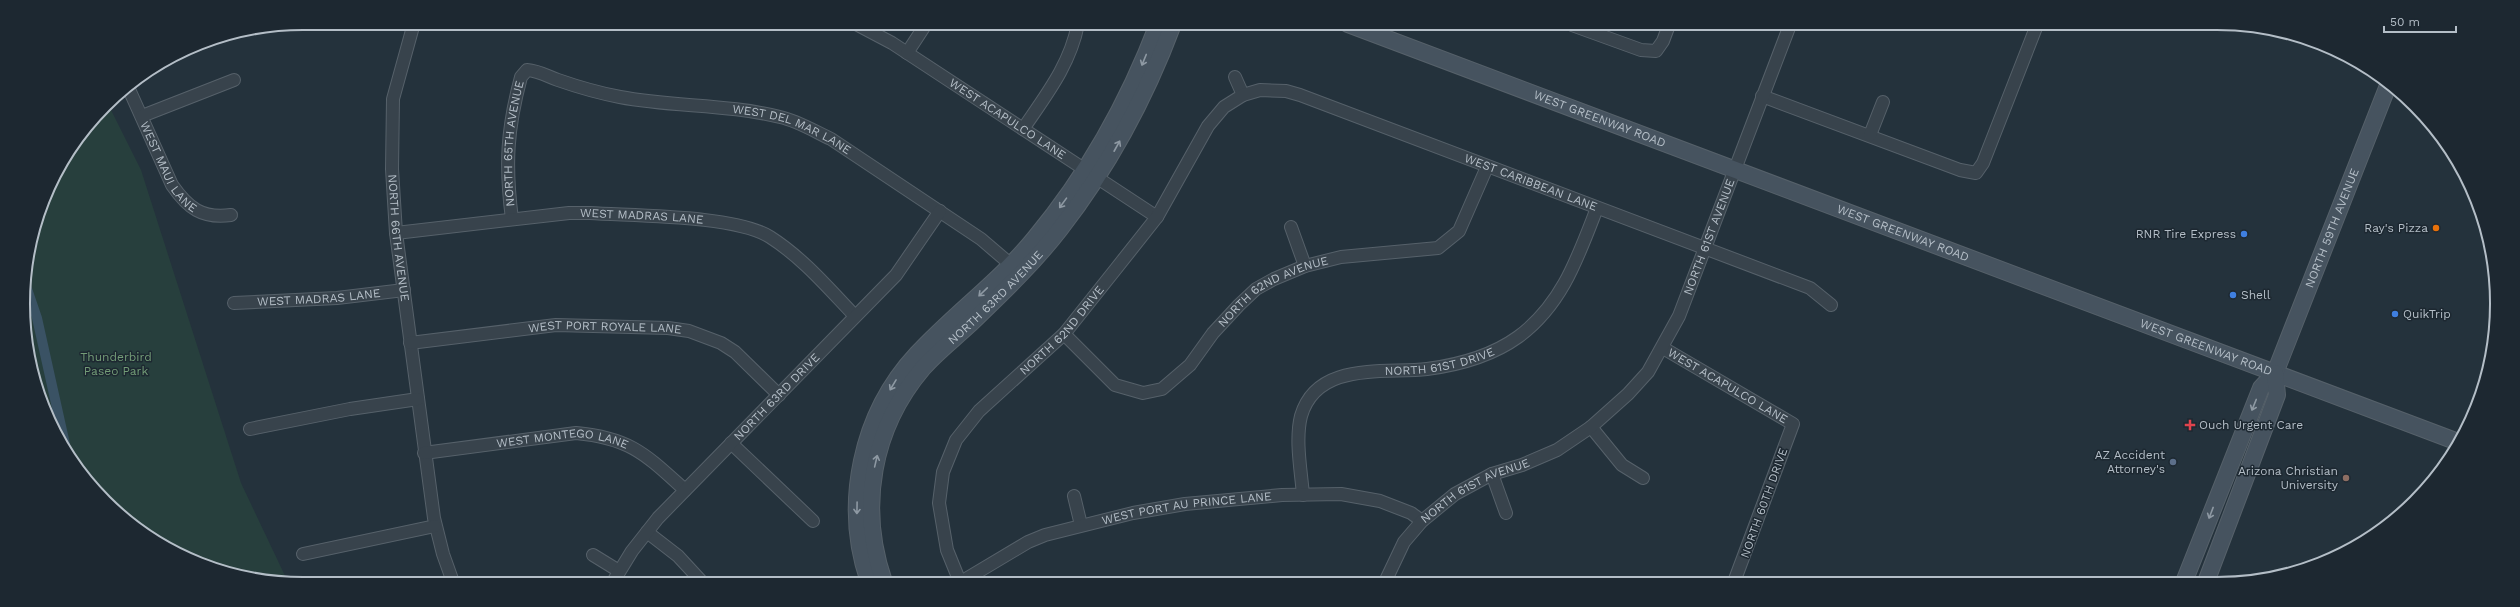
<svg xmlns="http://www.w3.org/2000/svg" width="2520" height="607" viewBox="0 0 2520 607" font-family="'Work Sans',sans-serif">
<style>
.green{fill:#273f3d}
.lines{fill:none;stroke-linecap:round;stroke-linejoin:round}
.canal{stroke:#3a5264;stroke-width:10}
.street-casing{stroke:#56616a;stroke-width:14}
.secondary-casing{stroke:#56616a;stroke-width:18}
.street{stroke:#38434c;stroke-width:12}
.secondary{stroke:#46535f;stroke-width:16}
.oneway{stroke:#8e99a3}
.food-dot{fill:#e8710a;stroke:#1d2831;stroke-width:1.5}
.shop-dot{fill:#3f7fe0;stroke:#1d2831;stroke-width:1.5}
.health-dot{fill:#e0444e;stroke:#1d2831;stroke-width:1.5}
.service-dot{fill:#5c6f8a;stroke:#1d2831;stroke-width:1.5}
.education-dot{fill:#8d6e63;stroke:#1d2831;stroke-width:1.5}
.labels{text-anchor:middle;stroke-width:3;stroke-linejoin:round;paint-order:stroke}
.street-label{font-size:12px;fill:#b4bec7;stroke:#1d2831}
.poi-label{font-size:12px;fill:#b4bec7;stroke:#1d2831;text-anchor:end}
.park-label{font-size:12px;fill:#739c77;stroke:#1d2831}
.rim{fill:none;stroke:#b4bec7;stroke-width:2}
</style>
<rect width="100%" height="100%" fill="#24323c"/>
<path class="green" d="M108,104L141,170L241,483L288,582C214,582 124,535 81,474C74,464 69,451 63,440C55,425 45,410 38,394C26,366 22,316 24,285C27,232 48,174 82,132C90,122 99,113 108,104Z"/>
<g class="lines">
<polyline class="canal" points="24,280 37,318 65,444"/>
<g class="street-casing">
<g id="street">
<path id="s1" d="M414,23L393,99L392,169L396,233L434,518L443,554L453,582"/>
<path id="s2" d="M856,24L892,43L1157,217"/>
<polyline points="1572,25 1641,50 1656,51 1663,41 1669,25"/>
<polyline points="907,53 926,24"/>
<polyline points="1235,77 1243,95"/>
<path id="s3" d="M128,87L172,185C188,208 202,219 231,215"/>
<polyline points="1762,96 1960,170 1976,173 1983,163 2037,25"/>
<polyline points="142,116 234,80"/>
<path d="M1023,129C1046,95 1070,65 1078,24"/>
<polyline points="1870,135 1883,102"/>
<path id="s4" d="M512,219C505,165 507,129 521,77L527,70C539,71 547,76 558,80C578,87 599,93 620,97C673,107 728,104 780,117C798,121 814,131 831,139L981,239L1016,269"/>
<polyline points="1291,227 1305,266"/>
<path id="s5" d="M396,233L569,213H590C634,216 735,215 770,237C803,258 829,289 855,316"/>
<path id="s6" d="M234,303L337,298L404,290"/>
<path id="s7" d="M1064,334L1115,385L1143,393L1162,389L1190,365L1213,333L1239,305L1256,289L1274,279L1305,266L1341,257L1438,248L1459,231L1487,167"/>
<path id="s8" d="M410,343L556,325L668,328L689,331L721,343L735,352L779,395"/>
<path id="s9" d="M1663,348L1793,424L1734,582"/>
<polyline points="1591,427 1622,465 1643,478"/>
<polyline points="250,429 350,409 418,399"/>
<polyline points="731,443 813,521"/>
<path id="s10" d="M424,453L576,433C631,438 646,455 685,490"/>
<polyline points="1492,474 1506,513"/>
<path id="s11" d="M1303,495C1301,470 1295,440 1301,416C1317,361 1384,374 1427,369C1458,365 1493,355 1518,337C1562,305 1578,257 1597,208"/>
<polyline points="1074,496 1081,525"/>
<polyline points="647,532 678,556 702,582"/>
<polyline points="303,554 435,526"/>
<polyline points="593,555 619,571"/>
<path id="s12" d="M613,582L632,551L658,518L896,275L940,211"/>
<path id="s13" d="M960,582L947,550L939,503L943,472L956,440L979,411L1064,334L1115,270L1157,217L1208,126L1224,107L1243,95L1260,90L1286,91L1300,95L1810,288L1831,305"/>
<path id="s14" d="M961,582L1028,542L1045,535L1133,513L1185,504L1282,495L1341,494L1380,501L1411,513L1422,521"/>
<path id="s15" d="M1385,582L1404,542L1422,521L1455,494L1492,474L1522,465L1557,450L1591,427L1628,394L1648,372L1679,316L1790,25"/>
</g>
</g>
<g class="secondary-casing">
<g id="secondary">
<path id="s16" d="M1348,24L2458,442"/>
<path d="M869,582C842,504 861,414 917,354C955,313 1000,281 1035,238C1089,173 1128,103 1158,24"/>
<path id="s17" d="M884,582C858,507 872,428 923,368C937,352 954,339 969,325C1001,294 1033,264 1060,229C1109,166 1145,99 1173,24"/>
<path id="s18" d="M2184,582L2261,388L2275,373L2389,83"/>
<polyline points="2206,582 2277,395 2275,373"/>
</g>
</g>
<use href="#street" class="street"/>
<use href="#secondary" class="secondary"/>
</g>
<defs><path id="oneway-shaft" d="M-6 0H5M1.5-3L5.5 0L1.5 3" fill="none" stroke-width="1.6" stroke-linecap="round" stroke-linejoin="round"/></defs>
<g class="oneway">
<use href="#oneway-shaft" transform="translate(1144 60) rotate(112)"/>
<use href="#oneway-shaft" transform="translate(1117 146) rotate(-61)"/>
<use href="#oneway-shaft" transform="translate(1063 203) rotate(126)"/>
<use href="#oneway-shaft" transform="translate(983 292) rotate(136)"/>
<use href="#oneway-shaft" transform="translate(893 385) rotate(121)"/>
<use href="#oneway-shaft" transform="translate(2254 405) rotate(112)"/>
<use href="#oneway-shaft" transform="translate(876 461) rotate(-77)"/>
<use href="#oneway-shaft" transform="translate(857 508) rotate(91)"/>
<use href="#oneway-shaft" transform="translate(2211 513) rotate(111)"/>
</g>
<circle class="food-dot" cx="2436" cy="228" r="4"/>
<g class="shop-dot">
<circle cx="2244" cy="234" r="4"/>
<circle cx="2233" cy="295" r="4"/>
<circle cx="2395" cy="314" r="4"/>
</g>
<path class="health-dot" d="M2188 419h4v4h4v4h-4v4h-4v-4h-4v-4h4z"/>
<circle class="service-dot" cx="2173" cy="462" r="4"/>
<circle class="education-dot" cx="2346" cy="478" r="4"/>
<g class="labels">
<g class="street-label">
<text dy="4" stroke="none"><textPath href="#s2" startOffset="179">WEST ACAPULCO LANE</textPath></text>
<text dy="4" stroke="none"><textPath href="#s16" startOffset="269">WEST GREENWAY ROAD</textPath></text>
<text dy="4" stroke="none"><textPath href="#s4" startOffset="426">WEST DEL MAR LANE</textPath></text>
<text dy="4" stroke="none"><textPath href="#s4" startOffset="76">NORTH 65TH AVENUE</textPath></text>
<text dy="4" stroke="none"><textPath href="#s3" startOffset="90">WEST MAUI LANE</textPath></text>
<text dy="4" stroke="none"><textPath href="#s13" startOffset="906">WEST CARIBBEAN LANE</textPath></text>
<text dy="4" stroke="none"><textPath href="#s5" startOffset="247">WEST MADRAS LANE</textPath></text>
<text dy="4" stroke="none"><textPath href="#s18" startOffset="385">NORTH 59TH AVENUE</textPath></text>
<text dy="4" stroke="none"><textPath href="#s16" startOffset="593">WEST GREENWAY ROAD</textPath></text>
<text dy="4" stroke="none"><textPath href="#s1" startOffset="218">NORTH 66TH AVENUE</textPath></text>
<text dy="4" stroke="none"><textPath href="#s15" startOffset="495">NORTH 61ST AVENUE</textPath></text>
<text dy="4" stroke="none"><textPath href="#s7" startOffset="272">NORTH 62ND AVENUE</textPath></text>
<text dy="4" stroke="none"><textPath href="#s6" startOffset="85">WEST MADRAS LANE</textPath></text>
<text dy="4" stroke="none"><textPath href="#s17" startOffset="329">NORTH 63RD AVENUE</textPath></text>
<text dy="4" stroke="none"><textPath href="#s8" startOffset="196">WEST PORT ROYALE LANE</textPath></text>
<text dy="4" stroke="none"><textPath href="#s13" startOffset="301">NORTH 62ND DRIVE</textPath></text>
<text dy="4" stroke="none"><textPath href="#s16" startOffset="917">WEST GREENWAY ROAD</textPath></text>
<text dy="4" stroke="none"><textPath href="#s11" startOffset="238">NORTH 61ST DRIVE</textPath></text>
<text dy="4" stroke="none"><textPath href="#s9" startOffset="75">WEST ACAPULCO LANE</textPath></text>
<text dy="4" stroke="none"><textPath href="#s12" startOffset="248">NORTH 63RD DRIVE</textPath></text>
<text dy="4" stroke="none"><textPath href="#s10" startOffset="140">WEST MONTEGO LANE</textPath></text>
<text dy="4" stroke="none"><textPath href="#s15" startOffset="134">NORTH 61ST AVENUE</textPath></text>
<text transform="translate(1764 503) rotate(-70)" y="4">NORTH 60TH DRIVE</text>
<text dy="4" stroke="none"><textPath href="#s14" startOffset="241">WEST PORT AU PRINCE LANE</textPath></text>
</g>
<g class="poi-label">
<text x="2428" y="232">Ray's Pizza</text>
<text x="2236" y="238">RNR Tire Express</text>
<text x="2241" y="299" text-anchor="start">Shell</text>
<text x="2403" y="318" text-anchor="start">QuikTrip</text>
<text x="2199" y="429" text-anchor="start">Ouch Urgent Care</text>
<text x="2165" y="459">AZ Accident<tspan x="2165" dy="14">Attorney's</tspan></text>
<text x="2338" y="475">Arizona Christian<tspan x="2338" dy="14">University</tspan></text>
</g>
<g class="park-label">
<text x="116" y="361">Thunderbird<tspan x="116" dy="14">Paseo Park</tspan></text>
</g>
</g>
<path d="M0 0H2520V607H0ZM303 30H2217A273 273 0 0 1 2490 303V304A273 273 0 0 1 2217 577H303A273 273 0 0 1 30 304V303A273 273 0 0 1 303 30Z" fill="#1d2831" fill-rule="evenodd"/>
<path class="rim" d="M303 30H2217A273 273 0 0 1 2490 303V304A273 273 0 0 1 2217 577H303A273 273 0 0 1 30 304V303A273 273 0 0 1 303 30Z"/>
<path d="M2384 26v6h72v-6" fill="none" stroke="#b4bec7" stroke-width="2"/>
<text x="2390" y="26" font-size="12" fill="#b4bec7" stroke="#1d2831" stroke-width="3" paint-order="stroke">50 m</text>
</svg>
